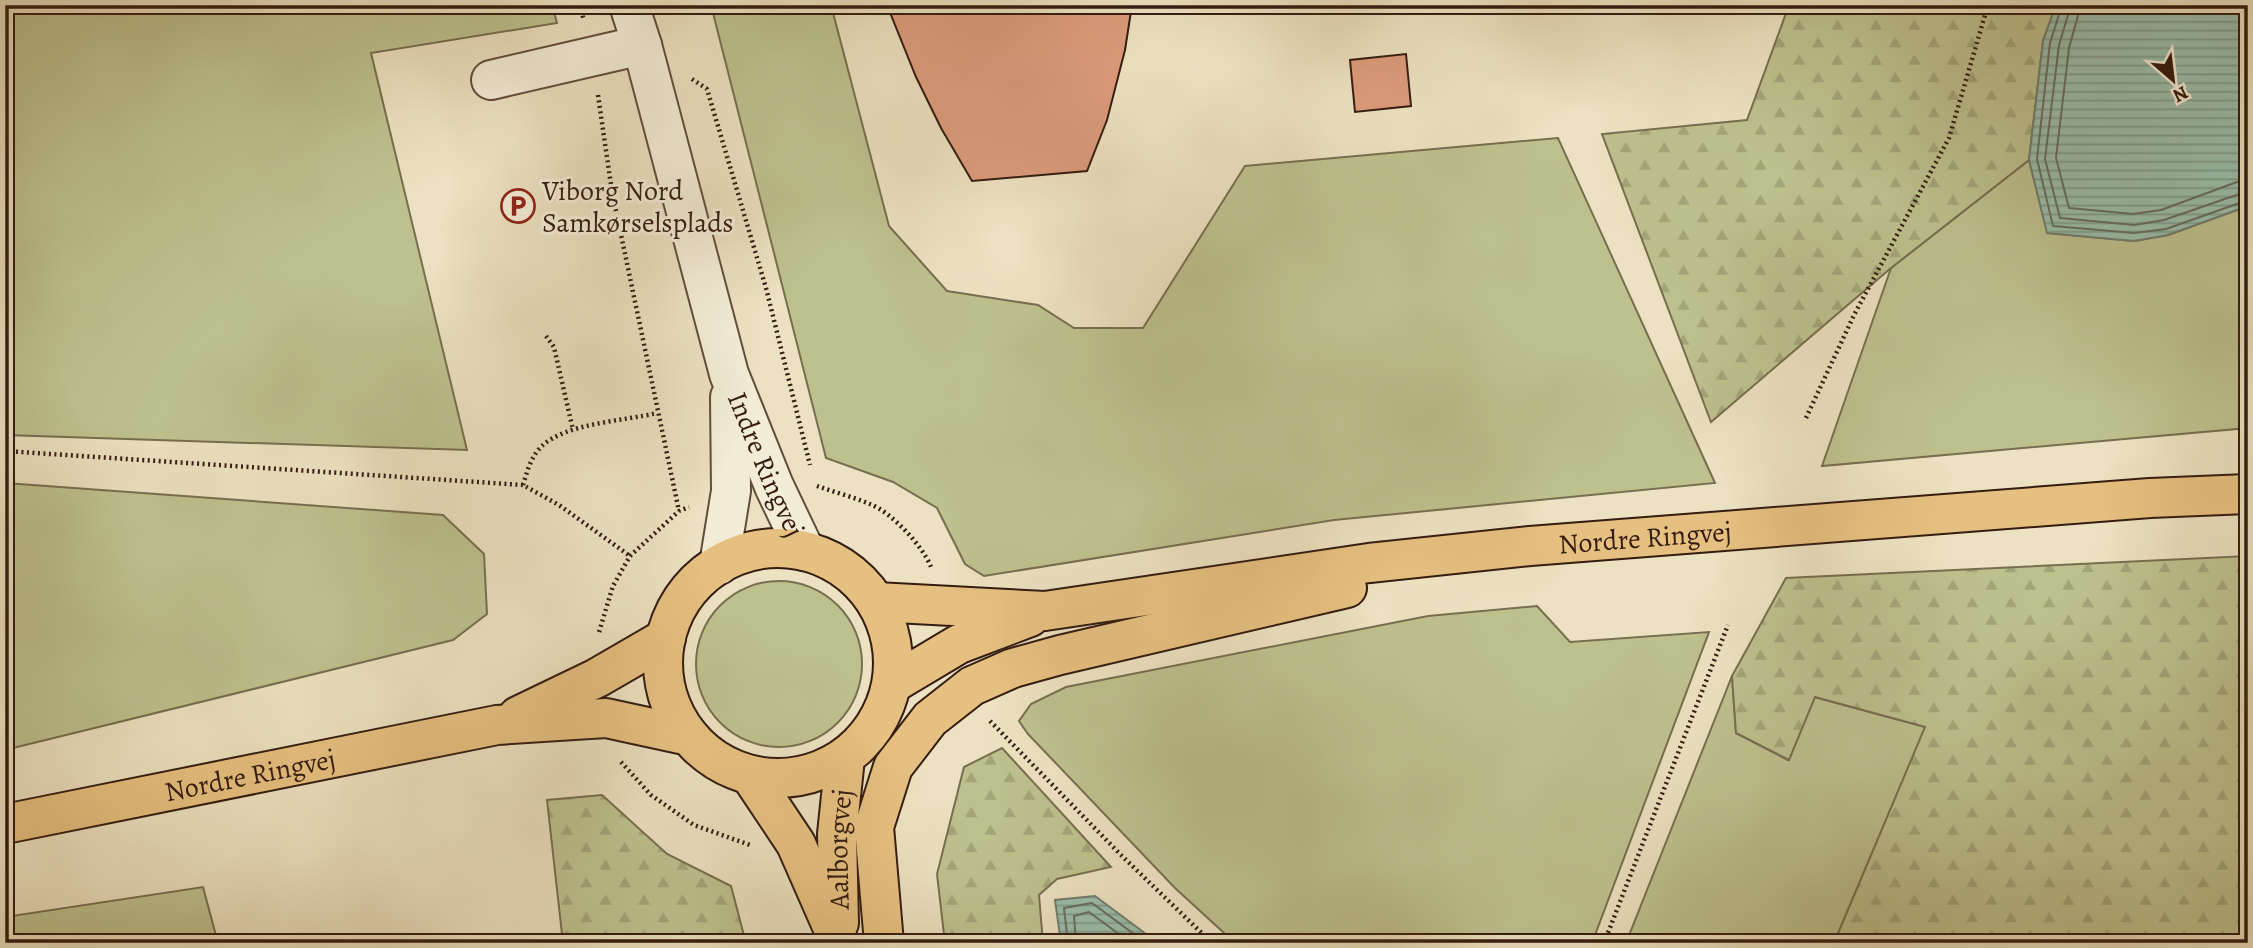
<svg xmlns="http://www.w3.org/2000/svg" width="2253" height="948" viewBox="0 0 2253 948" font-family="Alegreya,serif">
<style>
.grass{fill:#bdc18e;stroke:#786e50;stroke-width:2}
.forest{fill:url(#forest-firs);stroke:#786e50;stroke-width:2}
.water{fill:url(#water-rules);stroke:#717d6e;stroke-width:2}
.lines{fill:none;stroke-linecap:round;stroke-linejoin:round}
.shore{stroke:#676d5e;stroke-width:2}
.building{fill:#dc9b7b;stroke:#341c11;stroke-width:2}
.minor-casing{stroke:#624d3d;stroke-width:42}
.major-casing{stroke:#341c11;stroke-width:42}
.path{stroke:#341c11;stroke-width:4.5;stroke-dasharray:2 3.5;stroke-linecap:butt}
.minor{stroke:#f3ecd6;stroke-width:38}
.major{stroke:#e6c080;stroke-width:38}
.labels{text-anchor:middle;stroke-width:6;stroke-linejoin:round;paint-order:stroke}
.poi-label{font-size:28px;fill:#341c11;stroke:#f3ecd6;text-anchor:start}
.street-label{font-size:28px;fill:#341c11;stroke:#f3ecd6}
</style>
<defs>
<pattern id="forest-firs" width="22" height="20" patternUnits="userSpaceOnUse" patternTransform="scale(1.75)"><rect width="22" height="20" fill="#bdc18e"/><path d="M5 1l3.5 6h-7zM16 11l3.5 6h-7z" fill="#a3a579"/></pattern>
<pattern id="water-rules" width="6" height="5" patternUnits="userSpaceOnUse" patternTransform="scale(1.75)"><rect width="6" height="5" fill="#9abeac"/><path d="M0 2.5h6" fill="none" stroke="#7e9a8b"/></pattern>
</defs>
<rect width="100%" height="100%" fill="#ece1c0"/>
<filter id="stains"><feTurbulence type="fractalNoise" baseFrequency=".00286" numOctaves="4"/><feColorMatrix values="0 0 0 0 .2 0 0 0 0 .09 0 0 0 0 .02 0 0 0 .5 -.17"/></filter>
<radialGradient id="worn" r=".72"><stop offset=".6" stop-color="#630" stop-opacity="0"/><stop offset="1" stop-color="#630" stop-opacity=".3"/></radialGradient>
<g class="grass">
<polygon points="5,5 552,5 557,23 371,53 467,450 5,435"/>
<polygon points="711,5 831,5 889,226 947,291 1038,305 1074,328 1143,328 1245,166 1558,138 1715,483 1334,520 984,576 965,564 937,508 893,482 826,458"/>
<polygon points="2029,160 2048,233 2134,241 2168,235 2248,206 2248,428 1822,466 1891,268"/>
<polygon points="5,483 443,515 484,554 487,614 453,640 5,750"/>
<circle cx="779" cy="664" r="83"/>
<polygon points="1537,606 1570,642 1709,632 1592,943 1235,943 1175,888 1028,734 1019,721 1031,704 1066,687 1428,616"/>
<polygon points="1732,676 1736,733 1788,760 1814,697 1926,727 1834,943 1626,943"/>
<polygon points="203,887 218,943 5,943 5,917"/>
</g>
<g class="forest">
<polygon points="1789,5 2056,5 2043,41 2029,160 1891,268 1711,422 1602,134 1747,120"/>
<polygon points="2248,556 2248,943 1834,943 1925,727 1815,697 1789,760 1736,733 1732,676 1786,578"/>
<polygon points="1002,748 1111,867 1057,879 1039,895 1043,943 945,943 937,874 964,767"/>
<polygon points="602,795 667,854 731,886 746,943 563,943 547,800"/>
</g>
<g class="water">
<polygon points="2056,5 2248,5 2248,206 2168,235 2134,241 2047,233 2029,160 2043,41"/>
<polygon points="1095,896 1154,940 1154,943 1061,943 1055,900"/>
</g>
<g class="lines">
<g class="shore">
<polyline points="2062,5 2050,43 2037,159 2053,226 2134,233 2166,229 2248,200"/>
<polyline points="2071,5 2059,45 2045,159 2060,218 2134,225 2164,220 2248,191"/>
<polyline points="2081,5 2069,48 2056,158 2069,208 2133,214 2161,210 2237,182 2248,180"/>
<polyline points="1068,943 1064,908 1092,903 1146,943"/>
<polyline points="1076,943 1074,916 1089,912 1131,943"/>
</g>
</g>
<g class="building">
<polygon points="887,5 1132,5 1125,50 1107,120 1087,171 972,181 941,128 916,77"/>
<polygon points="1406,54 1411,106 1355,112 1350,60"/>
</g>
<g class="lines">
<g class="minor-casing">
<g id="minor">
<path id="s1" d="M629,5L642,45L729,374L774,486L805,551"/>
<polyline points="491,80 642,45"/>
<polyline points="719,565 731,491 730,397"/>
</g>
</g>
<g class="major-casing">
<g id="major">
<circle cx="778" cy="663" r="115"/>
<path id="s2" d="M876,602L1045,611L1369,563L1530,546L2150,498L2248,494"/>
<polyline points="892,684 959,644 1030,617"/>
<polyline points="518,716 597,678 666,638"/>
<polyline points="750,775 796,844 839,942"/>
<path id="s3" d="M5,824L497,725L606,718L689,736"/>
<path id="s4" d="M839,923L837,834L845,758"/>
<polyline points="884,943 874,827 893,767 930,719 972,686 1013,668 1060,655 1347,588"/>
</g>
</g>
<g class="path">
<polyline points="580,5 584,21"/>
<polyline points="692,79 707,89 766,288 810,465"/>
<polyline points="598,95 612,192 679,511"/>
<polyline points="546,336 554,347 573,430"/>
<polyline points="1806,418 1854,315 1949,138 1988,5"/>
<polyline points="5,451 523,485 559,505 630,556"/>
<path d="M523,485C527,472 531,456 542,446C566,423 624,421 657,413"/>
<path d="M817,486C834,492 853,497 870,504C891,512 923,546 931,567"/>
<polyline points="599,632 613,586 630,556 679,511 689,507"/>
<polyline points="990,721 1122,856 1212,943"/>
<polyline points="621,762 651,795 694,825 750,845"/>
<polyline points="1604,943 1728,625"/>
</g>
<use href="#minor" class="minor"/>
<use href="#major" class="major"/>
</g>
<defs>
<g id="parking-ring" transform="scale(1.75)"><circle r="9.5" fill="#f3ecd6" stroke="#8f2418" stroke-width="1.5"/><path d="M-3.5-5.5H1a3.5 3.5 0 0 1 0 7H-1V5.5H-3.5ZM-1-3.4V-.6H.8a1.4 1.4 0 0 0 0-2.8Z" fill="#8f2418"/></g>
</defs>
<g fill-rule="evenodd">
<use href="#parking-ring" x="518" y="206"/>
</g>
<g class="labels">
<g class="poi-label">
<text x="542" y="200">Viborg Nord<tspan x="542" dy="32">Samkørselsplads</tspan></text>
</g>
<g class="street-label">
<text dy="10" stroke="none"><textPath href="#s1" startOffset="480">Indre Ringvej</textPath></text>
<text dy="10" stroke="none"><textPath href="#s2" startOffset="774">Nordre Ringvej</textPath></text>
<text dy="10" stroke="none"><textPath href="#s3" startOffset="250">Nordre Ringvej</textPath></text>
<text dy="10" stroke="none"><textPath href="#s4" startOffset="74">Aalborgvej</textPath></text>
</g>
</g>
<rect width="2253" height="948" fill="none" stroke="#ece1c0" stroke-width="28"/>
<rect x="7" y="7" width="2239" height="934" fill="none" stroke="#341c11" stroke-width="3.5"/>
<rect x="14" y="14" width="2225" height="920" fill="none" stroke="#341c11" stroke-width="2"/>
<g transform="translate(2173 80) rotate(152)" stroke="#f3ecd6" stroke-width="5" paint-order="stroke">
<path d="M0-5L12 26L0 18L-12 26Z" fill="#341c11"/>
<text y="-10" font-size="19" font-weight="bold" text-anchor="middle" fill="#341c11">N</text>
</g>
<rect width="100%" height="100%" filter="url(#stains)"/>
<rect width="100%" height="100%" fill="url(#worn)"/>
</svg>
